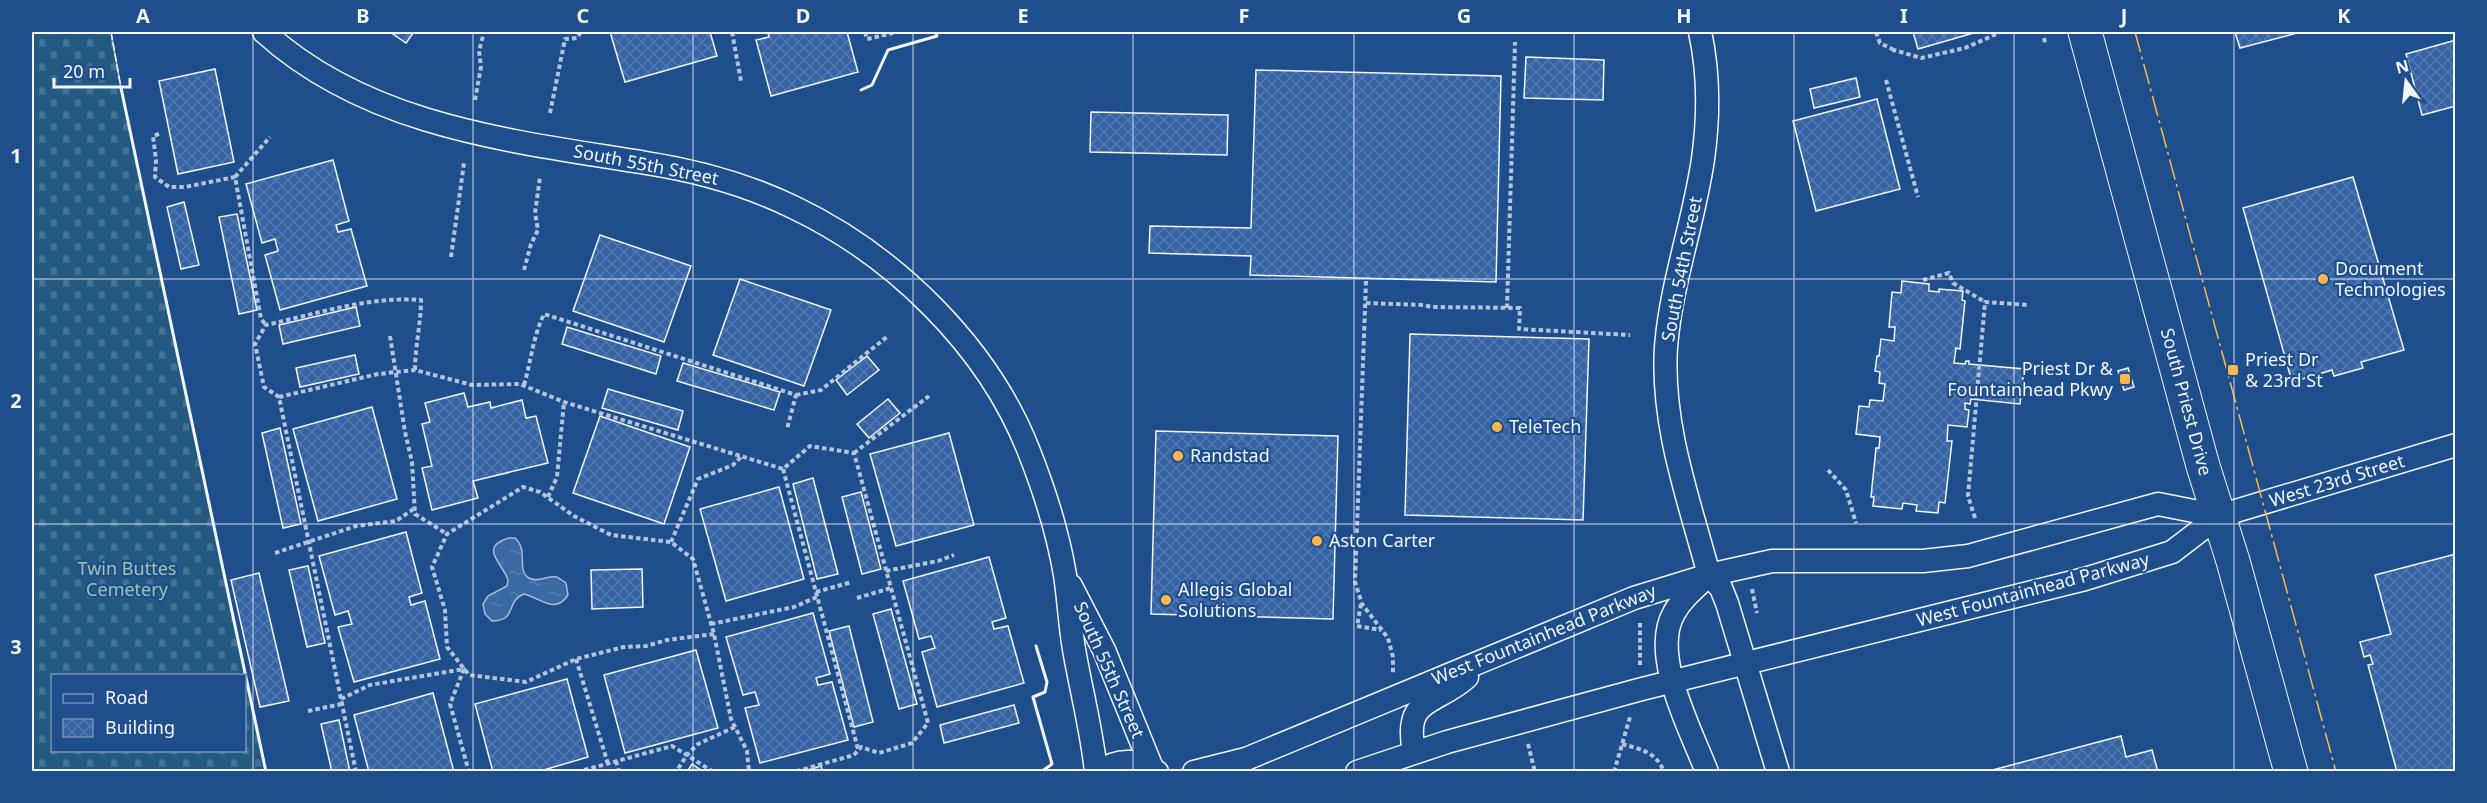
<svg xmlns="http://www.w3.org/2000/svg" width="2487" height="803" viewBox="0 0 2487 803" font-family="'Noto Sans',sans-serif">
<style>
.cemetery{fill:url(#cemetery-stones);stroke:#a8bbd7;stroke-width:1.5;fill-rule:evenodd}
.water{fill:url(#water-ripples);stroke:#a8bbd7;stroke-width:1.5}
.building{fill:url(#building-cross-hatch);stroke:#f2f6ff;stroke-width:1.5}
.lines{fill:none;stroke-linecap:round;stroke-linejoin:round}
.street-casing{stroke:#f2f6ff;stroke-width:25}
.secondary-casing{stroke:#f2f6ff;stroke-width:35}
.path{stroke:#b3c4dc;stroke-width:4;stroke-dasharray:4.5 3;stroke-linecap:butt}
.street{stroke:#1f4e8c;stroke-width:22}
.secondary{stroke:#1f4e8c;stroke-width:33}
.fence{stroke:#f2f6ff;stroke-width:1.5;stroke-dasharray:8 3;stroke-linecap:butt}
.wall{stroke:#f2f6ff;stroke-width:3}
.power{stroke:#ffb74d;stroke-width:1.5;stroke-dasharray:21 4.5 3 4.5;stroke-linecap:butt}
.grid{fill:none;stroke:#f2f6ff;stroke-width:1.5;stroke-opacity:0.55}
.poi-dot{fill:#ffb74d;stroke:#1f4e8c;stroke-width:2}
.labels{text-anchor:middle;stroke-width:4.5;stroke-linejoin:round;paint-order:stroke}
.street-label{font-size:18px;fill:#f2f6ff;stroke:#1f4e8c}
.poi-label{font-size:18px;fill:#f2f6ff;stroke:#1f4e8c;text-anchor:start}
.park-label{font-size:18px;fill:#97c8a6;stroke:#1f4e8c}
.neatline{fill:none;stroke:#f2f6ff;stroke-width:2}
.grid-label{font-size:20px;text-anchor:middle;font-weight:bold;fill:#f2f6ff}
</style>
<defs>
<pattern id="cemetery-stones" width="16" height="16" patternUnits="userSpaceOnUse" patternTransform="scale(1.5)"><rect width="16" height="16" fill="#245a82"/><path d="M2 7V4a2 2 0 0 1 4 0v3zM10 15v-3a2 2 0 0 1 4 0v3z" fill="#447295"/></pattern>
<pattern id="water-ripples" width="26" height="14" patternUnits="userSpaceOnUse" patternTransform="scale(1.5)"><rect width="26" height="14" fill="#3b69a3"/><path d="M2 4q2-2 4 0t4 0M15 11q2-2 4 0t4 0" fill="none" stroke="#587fb1"/></pattern>
<pattern id="building-cross-hatch" width="8" height="8" patternUnits="userSpaceOnUse" patternTransform="scale(1.5)"><rect width="8" height="8" fill="#3563a3"/><path d="M0 0l8 8M0 8l8-8" fill="none" stroke="#537ab1"/></pattern>
</defs>
<rect width="100%" height="100%" fill="#1f4e8c"/>
<path class="cemetery" d="M34,32H111L121,88L266,771H32V36ZM52,676H244V750H52Z"/>
<path class="water" d="M509,538H515C529,550 516,571 529,578C537,583 548,575 557,577L566,583L568,595C555,615 541,598 524,594C505,601 518,621 492,621L485,614L483,604L488,596L507,586L508,580C504,565 477,547 509,538Z"/>
<g class="building">
<polygon points="390,32 414,32 406,43"/>
<polygon points="610,32 710,32 717,56 625,82"/>
<polygon points="768,32 847,32 858,72 771,96 756,40 769,37"/>
<polygon points="1913,32 1977,32 1918,49"/>
<polygon points="2235,32 2301,32 2240,48"/>
<polygon points="2456,40 2456,106 2422,115 2406,54"/>
<polygon points="1526,57 1604,60 1603,100 1524,98"/>
<polygon points="215,69 234,162 178,174 159,81"/>
<polygon points="1256,70 1501,76 1496,282 1250,275 1251,256 1149,253 1150,226 1251,228"/>
<polygon points="1856,78 1860,97 1814,108 1810,89"/>
<polygon points="1877,99 1900,189 1816,211 1793,121"/>
<polygon points="1091,112 1228,115 1227,155 1090,152"/>
<polygon points="333,160 349,221 336,225 338,232 351,229 367,286 280,310 265,255 278,251 275,239 262,243 246,184"/>
<polygon points="2353,177 2404,350 2361,362 2363,368 2334,376 2332,370 2292,382 2243,208"/>
<polygon points="184,202 199,265 181,269 167,207"/>
<polygon points="237,214 257,310 239,314 219,217"/>
<polygon points="600,235 691,266 664,342 573,311"/>
<polygon points="740,279 831,310 804,386 713,355"/>
<polygon points="1902,281 1929,284 1929,291 1939,292 1939,289 1963,291 1962,300 1965,301 1960,349 1956,348 1954,363 1965,364 1966,361 1969,361 1969,364 2024,369 2020,404 1971,399 1970,404 1965,403 1965,409 1969,410 1967,427 1948,425 1947,441 1952,441 1945,503 1939,502 1938,513 1916,511 1917,505 1903,503 1902,509 1873,506 1874,497 1871,497 1876,448 1879,448 1880,437 1856,434 1859,406 1869,407 1870,400 1883,401 1885,384 1879,383 1880,372 1875,371 1877,356 1879,356 1881,339 1894,341 1895,327 1889,327 1892,292 1901,293"/>
<polygon points="356,307 360,326 283,344 279,325"/>
<polygon points="567,327 661,356 656,374 562,344"/>
<polygon points="1410,334 1589,339 1583,520 1405,515"/>
<polygon points="355,355 359,374 300,387 296,368"/>
<polygon points="867,356 879,370 847,395 836,380"/>
<polygon points="683,363 780,392 774,410 677,381"/>
<polygon points="2128,368 2134,387 2124,390 2118,371"/>
<polygon points="608,389 683,411 678,430 602,408"/>
<polygon points="464,393 468,407 490,402 491,408 522,400 526,418 536,416 548,463 473,481 478,498 432,510 422,468 432,466 422,424 430,422 425,403"/>
<polygon points="888,399 900,413 869,438 857,424"/>
<polygon points="372,407 397,499 318,521 293,429"/>
<polygon points="600,416 690,447 664,524 573,493"/>
<polygon points="280,428 301,524 283,528 262,433"/>
<polygon points="1156,431 1338,436 1333,619 1151,614"/>
<polygon points="949,433 974,525 896,546 870,454"/>
<polygon points="813,478 838,574 817,579 793,484"/>
<polygon points="779,487 804,579 726,601 700,509"/>
<polygon points="861,492 881,569 862,574 842,497"/>
<polygon points="406,532 422,593 409,597 411,605 425,601 440,659 354,682 338,627 352,624 348,611 335,615 319,556"/>
<polygon points="2456,554 2456,772 2397,772 2368,665 2373,664 2370,655 2364,657 2360,642 2391,634 2375,575"/>
<polygon points="989,557 1006,618 992,622 994,629 1008,626 1024,683 937,707 922,652 935,648 931,636 919,639 903,581"/>
<polygon points="308,566 325,643 307,647 289,570"/>
<polygon points="642,569 643,607 592,609 591,570"/>
<polygon points="259,573 289,701 260,707 231,580"/>
<polygon points="891,609 917,704 899,709 873,614"/>
<polygon points="813,613 830,674 816,678 818,685 832,682 848,740 760,763 745,708 759,705 755,692 743,695 726,637"/>
<polygon points="849,626 873,722 854,727 829,631"/>
<polygon points="696,650 718,728 625,753 604,675"/>
<polygon points="567,679 588,757 537,772 493,772 475,704"/>
<polygon points="433,693 454,772 369,772 354,715"/>
<polygon points="1014,705 1019,723 944,743 940,725"/>
<polygon points="339,720 350,772 332,772 321,724"/>
<polygon points="2121,736 2126,757 2152,750 2158,772 1985,772"/>
<polygon points="692,764 704,772 687,772"/>
<polygon points="821,766 823,772 801,772"/>
</g>
<g class="lines">
<g class="street-casing">
<g id="street">
<path d="M264,32C369,127 512,141 646,163C698,171 748,185 795,208C895,256 987,346 1028,449C1044,489 1058,533 1065,575C1069,601 1070,629 1075,655C1082,694 1092,732 1096,772"/>
<path d="M1700,32C1709,73 1709,116 1703,159C1694,222 1671,283 1666,347C1661,425 1689,500 1709,575L1721,588L1727,603L1778,772"/>
<polyline points="1071,586 1104,650 1152,768"/>
<path d="M1414,752C1403,696 1435,706 1467,677"/>
<path d="M1098,772C1117,759 1138,758 1157,772"/>
<polyline points="1194,772 1246,759 1634,598 1709,575 1772,561 1923,561 1968,556 2158,504 2219,516"/>
<polyline points="1357,772 1447,742 1642,689 2085,579 2172,552 2219,516 2456,445"/>
<path d="M1707,772C1691,730 1650,655 1674,613C1682,598 1696,587 1708,576"/>
</g>
</g>
<g class="secondary-casing">
<polyline id="secondary" points="2085,32 2203,466 2233,561 2291,772"/>
</g>
<g class="path">
<polyline points="732,32 741,81"/>
<polyline points="865,32 867,39 897,32"/>
<polyline points="1876,32 1880,43 1894,50"/>
<polyline points="2044,38 2045,43"/>
<polyline points="1893,52 1894,50 1921,58 1965,48 2001,32"/>
<polyline points="1886,80 1918,197"/>
<polyline points="475,100 481,67 479,51 484,32"/>
<polyline points="550,113 565,39 577,38 581,32"/>
<polyline points="159,134 153,136 156,160 155,177 169,187 185,187 235,177 261,319 266,325"/>
<polyline points="235,177 270,137"/>
<polyline points="451,257 464,163"/>
<polyline points="524,270 531,244 538,230 535,213 540,177"/>
<polyline points="1923,280 1949,273 1953,283 1985,302"/>
<polyline points="1366,281 1355,582 1362,604 1388,638 1393,657 1393,674"/>
<polyline points="1366,303 1424,305 1431,307 1520,308 1519,329 1630,335"/>
<polyline points="1507,308 1515,42"/>
<polyline points="390,336 405,432 412,462 415,514 447,534"/>
<path d="M524,385C531,361 533,337 544,314L796,395L787,429"/>
<polyline points="796,395 821,390 888,336"/>
<polyline points="279,397 378,374 415,370 472,385 520,384 564,402 783,469 810,446 854,453 928,723 912,743 879,753 861,747 854,755 794,772"/>
<polyline points="854,453 929,396"/>
<polyline points="783,469 858,749"/>
<polyline points="1828,470 1846,490 1856,523"/>
<polyline points="548,497 557,477 564,402"/>
<polyline points="1975,518 1968,496 1985,302 2028,305"/>
<polyline points="671,542 698,479 733,465 742,456"/>
<polyline points="275,553 356,526 396,521 415,508"/>
<polyline points="886,571 938,561 954,555"/>
<polyline points="1752,589 1757,613"/>
<polyline points="816,592 852,582"/>
<polyline points="857,598 891,588"/>
<polyline points="1361,604 1357,626 1381,630"/>
<polyline points="711,624 794,607 817,597"/>
<polyline points="714,634 667,640 646,646 624,647 576,659 526,682 469,675 447,647 445,610 432,567 447,534 523,487 540,492 574,516 611,535 671,542 693,559 714,634 731,719 747,751 749,772"/>
<polyline points="576,659 608,764"/>
<polyline points="1640,665 1640,621"/>
<polyline points="341,699 370,685 464,669 450,704 469,772"/>
<polyline points="308,711 342,704"/>
<polyline points="1528,744 1535,772"/>
<path d="M1622,744C1640,749 1657,752 1664,772"/>
<polyline points="616,761 619,772"/>
<path d="M356,772L279,397L264,387L255,344L266,325C316,314 369,296 421,300C421,324 415,346 415,370"/>
<polyline points="577,772 672,746 687,755 676,772"/>
<polyline points="713,772 687,755 698,744 735,727"/>
<polyline points="1614,772 1630,717"/>
</g>
<use href="#street" class="street"/>
<use href="#secondary" class="secondary"/>
<g class="fence">
<polyline points="111,32 121,88"/>
<polyline points="32,36 34,32"/>
</g>
<g class="wall">
<polyline points="121,88 266,772"/>
<polyline points="861,90 872,85 888,50 937,36 936,32"/>
<polyline points="1036,646 1047,682 1045,692 1033,697 1052,764 1041,772"/>
</g>
<polyline class="power" points="2135,32 2336,772"/>
</g>
<path class="grid" d="M253,32V772M473,32V772M693,32V772M913,32V772M1133,32V772M1354,32V772M1574,32V772M1794,32V772M2014,32V772M2234,32V772M32,279H2456M32,524H2456"/>
<g class="poi-dot">
<circle cx="2323" cy="279" r="6"/>
<rect x="2227" y="364" width="12" height="12" rx="3"/>
<rect x="2119" y="373" width="12" height="12" rx="3"/>
<circle cx="1497" cy="427" r="6"/>
<circle cx="1178" cy="456" r="6"/>
<circle cx="1317" cy="541" r="6"/>
<circle cx="1166" cy="600" r="6"/>
</g>
<g class="labels">
<g class="street-label">
<text transform="translate(646 165) rotate(11)" y="6">South 55th Street</text>
<text transform="translate(1682 269) rotate(-79)" y="6">South 54th Street</text>
<text transform="translate(2186 402) rotate(75)" y="6">South Priest Drive</text>
<text transform="translate(2337 481) rotate(-17)" y="6">West 23rd Street</text>
<text transform="translate(2033 590) rotate(-15)" y="6">West Fountainhead Parkway</text>
<text transform="translate(1544 635) rotate(-22)" y="6">West Fountainhead Parkway</text>
<text transform="translate(1109 670) rotate(66)" y="6">South 55th Street</text>
</g>
<g class="poi-label">
<text x="2335" y="275">Document<tspan x="2335" dy="21">Technologies</tspan></text>
<text x="2245" y="366">Priest Dr<tspan x="2245" dy="21">&amp; 23rd St</tspan></text>
<text x="2113" y="375" text-anchor="end">Priest Dr &amp;<tspan x="2113" dy="21">Fountainhead Pkwy</tspan></text>
<text x="1509" y="433">TeleTech</text>
<text x="1190" y="462">Randstad</text>
<text x="1329" y="547">Aston Carter</text>
<text x="1178" y="596">Allegis Global<tspan x="1178" dy="21">Solutions</tspan></text>
</g>
<g class="park-label">
<text x="127" y="575">Twin Buttes<tspan x="127" dy="21">Cemetery</tspan></text>
</g>
</g>
<rect width="2487" height="803" fill="none" stroke="#1f4e8c" stroke-width="66"/>
<rect x="51" y="674" width="195" height="78" fill="#1f4e8c" stroke="#7391ba" stroke-width="1.5"/>
<rect x="63" y="694" width="30" height="9" fill="#1f4e8c" stroke="#7391ba" stroke-width="1.5"/>
<text x="105" y="704" font-size="18" fill="#f2f6ff">Road</text>
<rect x="63" y="719" width="30" height="18" fill="url(#building-cross-hatch)" stroke="#7391ba" stroke-width="1.5"/>
<text x="105" y="734" font-size="18" fill="#f2f6ff">Building</text>
<g transform="translate(2406 81) rotate(345)" stroke="#1f4e8c" stroke-width="4.5" paint-order="stroke">
<path d="M0-4.5L10 22L0 15L-10 22Z" fill="#f2f6ff"/>
<text y="-9" font-size="16" font-weight="bold" text-anchor="middle" fill="#f2f6ff">N</text>
</g>
<path d="M54 78v9h76v-9" fill="none" stroke="#f2f6ff" stroke-width="3"/>
<text x="63" y="78" font-size="18" fill="#f2f6ff" stroke="#1f4e8c" stroke-width="4.5" paint-order="stroke">20 m</text>
<rect x="33" y="33" width="2421" height="737" class="neatline"/>
<g class="grid-label">
<text x="143" y="23">A</text>
<text x="363" y="23">B</text>
<text x="583" y="23">C</text>
<text x="803" y="23">D</text>
<text x="1023" y="23">E</text>
<text x="1244" y="23">F</text>
<text x="1464" y="23">G</text>
<text x="1684" y="23">H</text>
<text x="1904" y="23">I</text>
<text x="2124" y="23">J</text>
<text x="2344" y="23">K</text>
<text x="16" y="163">1</text>
<text x="16" y="408">2</text>
<text x="16" y="654">3</text>
</g>
</svg>
